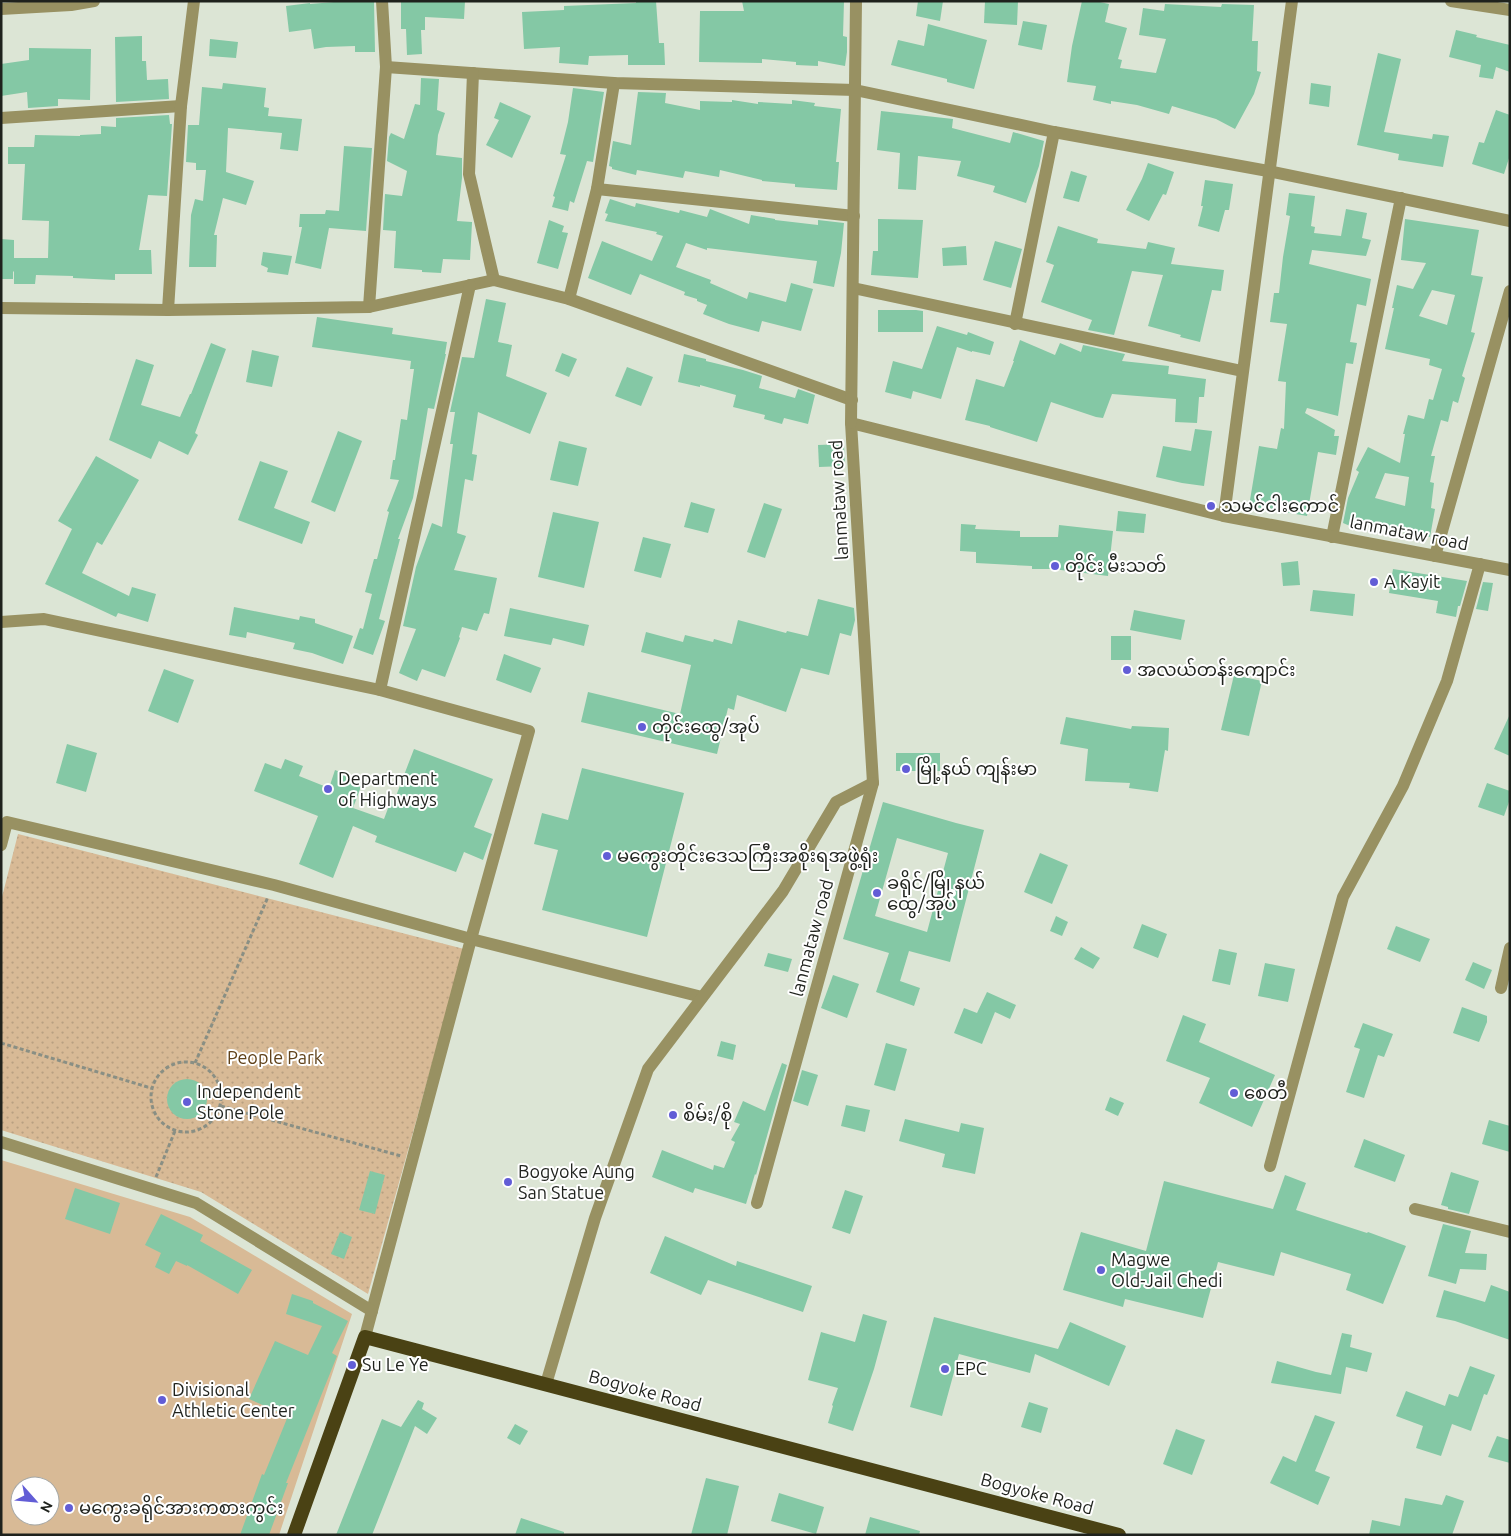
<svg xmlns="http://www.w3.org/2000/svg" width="1511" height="1536" viewBox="0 0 1511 1536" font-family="Ubuntu,'Noto Sans Myanmar',sans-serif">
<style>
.grass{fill:url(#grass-dots)}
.pitch{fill:#d8ba96;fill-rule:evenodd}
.building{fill:#84c8a5;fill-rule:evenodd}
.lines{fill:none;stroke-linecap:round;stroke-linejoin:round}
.path{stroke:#898f84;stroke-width:3;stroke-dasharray:4 2.5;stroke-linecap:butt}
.minor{stroke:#989162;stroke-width:12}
.tertiary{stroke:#989162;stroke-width:12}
.trunk{stroke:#4a4214;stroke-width:14}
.poi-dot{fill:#625dd6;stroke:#fff;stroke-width:2}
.labels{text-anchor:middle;stroke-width:4;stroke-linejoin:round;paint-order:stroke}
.street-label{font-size:18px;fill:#1f221d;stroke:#fff}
.poi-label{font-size:18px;fill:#1f221d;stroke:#fff;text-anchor:start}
.park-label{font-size:18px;fill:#60421a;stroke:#fff}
</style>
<defs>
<pattern id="grass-dots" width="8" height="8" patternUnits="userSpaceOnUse" patternTransform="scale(1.25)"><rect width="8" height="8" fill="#d8ba96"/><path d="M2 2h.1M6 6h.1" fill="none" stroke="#b9a081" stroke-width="1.8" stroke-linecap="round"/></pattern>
</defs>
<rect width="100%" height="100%" fill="#dce5d5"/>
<polygon class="grass" points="18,834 464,949 368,1294 201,1192 1,1130 1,901"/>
<path class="pitch" d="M1,1160L190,1217L352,1314L279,1535H1ZM20,1486H50V1516H20Z"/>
<g class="building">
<polygon points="346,1 374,1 375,52 355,52 355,46 326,47 314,49 311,29 289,32 286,6 310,3 310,4"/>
<polygon points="401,1 465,1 464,19 425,17 425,30 421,30 422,54 407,55 406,29 401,29"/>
<polygon points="636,1 656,1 659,43 664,43 665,65 628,65 628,55 589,56 588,65 559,63 560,47 524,49 522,12 564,10 564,6 636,3"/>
<polygon points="742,1 844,1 843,36 847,37 847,52 845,66 818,61 818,66 796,65 796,62 762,59 762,63 699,62 700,11 744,11"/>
<polygon points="918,1 943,1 940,21 916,16"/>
<polygon points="985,1 1018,1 1017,25 984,23"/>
<polygon points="1082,1 1095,1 1109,4 1105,22 1127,28 1118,59 1122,60 1120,68 1156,73 1166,39 1139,35 1143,8 1164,11 1165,4 1221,7 1222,4 1254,5 1252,41 1258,41 1257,71 1261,72 1254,94 1235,129 1216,119 1172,106 1169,114 1137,105 1111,101 1111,104 1093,100 1096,86 1067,82 1072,46"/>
<polygon points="1023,21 1047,25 1042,50 1018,45"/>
<polygon points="928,24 987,40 974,89 947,82 947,79 891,65 898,40 924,46"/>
<polygon points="1456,30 1477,35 1476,37 1510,45 1510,72 1496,67 1493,79 1479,77 1481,65 1449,57"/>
<polygon points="142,36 142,61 146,61 147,80 168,79 169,99 116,102 115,37"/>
<polygon points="210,39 238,42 236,58 209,56"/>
<polygon points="29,48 91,49 90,100 58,99 58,106 28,108 27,92 1,96 1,64 29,60"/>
<polygon points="1378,53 1401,59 1384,132 1432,139 1433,134 1449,136 1443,167 1398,160 1399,154 1357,145"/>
<polygon points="421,78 439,79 437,110 445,113 438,135 436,155 462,158 462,178 457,221 472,222 472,223 470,260 443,259 441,273 422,272 422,270 394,268 396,231 383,230 385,194 402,196 407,171 387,161 389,137 391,133 404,139 415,104 420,105"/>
<polygon points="223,83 266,88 264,107 269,108 268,116 302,119 298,151 280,149 282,133 228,128 226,172 254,181 246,205 223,198 214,235 217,235 216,267 189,267 191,215 195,199 203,201 206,170 196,170 196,163 186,162 188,125 199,125 202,87 222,89"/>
<polygon points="1311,83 1331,86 1329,107 1309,104"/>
<polygon points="573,88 604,92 593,162 587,161 574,203 570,201 568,211 552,207 555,197 553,196 566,155 560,154 568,122"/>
<polygon points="638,92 666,93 665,103 700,110 700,101 732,102 732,100 758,104 758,102 792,104 792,100 815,103 814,106 841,109 836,162 839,162 837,190 795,187 795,184 762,181 762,180 720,170 719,177 685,171 683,178 637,170 636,175 612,169 612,167 609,166 613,141 631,145"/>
<polygon points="500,102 531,116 512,158 486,145 499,120 494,118"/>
<polygon points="1496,110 1510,115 1510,155 1504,174 1472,164 1479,142 1484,143"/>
<polygon points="881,111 953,119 952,128 1010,143 1013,132 1044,141 1039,166 1026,203 993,192 995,186 957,176 961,161 918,156 916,190 898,189 900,153 877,150"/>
<polygon points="169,115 170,124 172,124 167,196 148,195 139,250 151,250 152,274 115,274 115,280 73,278 73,276 36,275 35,284 14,284 14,272 13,271 13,279 1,279 1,239 14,240 14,258 48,258 49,221 22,220 25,164 8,164 8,147 34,147 35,135 80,136 80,135 101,134 101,126 116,127 116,118"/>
<polygon points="344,146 372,148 366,231 329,228 321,269 295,263 302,227 299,227 300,214 325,214 326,210 339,211"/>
<polygon points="1148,163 1174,172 1166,195 1163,194 1149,221 1126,210 1142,179"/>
<polygon points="1071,171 1087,176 1079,202 1063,198"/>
<polygon points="1205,180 1233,184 1229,210 1225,210 1219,232 1198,226 1203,206 1201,206"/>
<polygon points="1289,193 1315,196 1311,226 1315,227 1314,233 1341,236 1346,209 1367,213 1362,238 1371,240 1366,256 1312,250 1309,264 1371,279 1366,306 1357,304 1350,342 1357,343 1353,364 1346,363 1338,416 1307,408 1305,413 1335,430 1334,436 1339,436 1336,455 1318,452 1307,516 1249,506 1259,446 1277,449 1281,428 1284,429 1286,382 1278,381 1287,324 1270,322 1274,293 1279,293 1283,257 1290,216 1286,215"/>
<polygon points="610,199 635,207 636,203 679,213 680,210 707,217 710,209 749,224 751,215 775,219 775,220 818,225 818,220 844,223 841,253 834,287 813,283 817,261 707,248 707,250 686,243 676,267 711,280 710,283 747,299 749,292 786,302 791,283 813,289 801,331 762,321 759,332 729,324 703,314 707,305 697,301 697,299 684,295 685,292 640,274 631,295 588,278 602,241 652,261 663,236 656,234 657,232 605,221 608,214 605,213"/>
<polygon points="878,219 923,220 918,278 871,275 873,251 878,251"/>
<path d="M1405,219L1479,230L1471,275L1483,277L1471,332L1475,333L1462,376L1465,378L1458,403L1453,401L1448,422L1441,420L1431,456H1435L1430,482L1434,483L1431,508L1435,509L1430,537L1397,531L1366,521L1362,531L1343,523L1348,498L1359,472L1356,470L1368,447L1400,463L1405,434H1403L1408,415L1424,419L1429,399L1433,400L1442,369L1429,365L1430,359L1385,349L1394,308H1392L1397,285L1413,289L1426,263L1401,260ZM1432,290L1455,295L1447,325L1419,316ZM1385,473L1409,477L1405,506L1375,498Z"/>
<polygon points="549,220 564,226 562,232 568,233 558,269 537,263"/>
<polygon points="1058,226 1098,239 1097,243 1146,249 1148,242 1175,248 1171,264 1224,270 1221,291 1212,290 1200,342 1180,337 1181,335 1148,326 1163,275 1132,271 1114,335 1088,330 1092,320 1041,302 1054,265 1046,262"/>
<polygon points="995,241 1022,249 1011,288 983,280"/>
<polygon points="966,246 967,265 943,266 942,248"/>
<polygon points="263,252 292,256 288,275 267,272 268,268 261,265"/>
<polygon points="486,299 506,303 498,342 512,345 506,376 547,393 530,434 478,412 472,454 477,455 473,481 465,479 457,533 466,536 454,570 497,578 489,614 484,613 477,631 462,627 459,637 460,638 445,677 422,669 417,681 399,673 416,629 403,626 416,567 432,523 442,527 453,444 450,444 455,412 450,412 462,357 474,358"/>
<polygon points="878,310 916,310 923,311 923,332 878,332"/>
<polygon points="317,317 393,328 392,334 447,342 445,354 446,354 434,409 428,408 413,498 398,539 400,539 379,619 385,621 373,655 353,648 360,628 363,629 372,594 365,592 374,559 377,559 389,512 387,511 399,480 390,479 393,460 395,460 401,419 407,420 414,369 410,369 411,361 312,347"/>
<polygon points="937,326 967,335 968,332 994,342 990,355 972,351 972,352 957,347 941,399 913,391 911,399 885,392 893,361 922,369"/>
<polygon points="1020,340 1055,355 1060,343 1081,352 1083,345 1125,354 1122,361 1169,366 1168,374 1206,379 1204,397 1199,397 1197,423 1175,422 1176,399 1112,394 1103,418 1096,417 1051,402 1037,442 990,427 990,426 965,420 976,379 1004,387 1014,361 1013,361"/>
<polygon points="211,343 226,349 195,433 198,435 188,455 159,441 151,459 109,440 136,359 154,365 141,405 180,417 190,394 191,394"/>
<polygon points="252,350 279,356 272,387 246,382"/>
<polygon points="562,353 577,359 569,377 555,371"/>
<polygon points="684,354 706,359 706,361 743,370 762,376 759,388 795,398 798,389 815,395 808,424 784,418 782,424 764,419 765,415 733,407 736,395 700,385 700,387 678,382"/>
<polygon points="627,367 653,377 641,406 615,396"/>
<polygon points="1195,429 1212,431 1204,486 1182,483 1156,477 1163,446 1191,451"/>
<polygon points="338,431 362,441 335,512 311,502"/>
<polygon points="559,441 587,448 578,486 550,480"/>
<polygon points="844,444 845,466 819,467 818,445"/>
<polygon points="96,456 139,480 102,545 97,542 82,573 129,596 132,587 156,594 148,622 118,613 116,617 45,584 72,529 58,521"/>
<polygon points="260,461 288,471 274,508 310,522 302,544 238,520"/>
<polygon points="691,502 715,509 708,533 684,527"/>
<polygon points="764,503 782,509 765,558 747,552"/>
<polygon points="1118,511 1146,514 1144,533 1116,531"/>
<polygon points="553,512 599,522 584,588 538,577"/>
<polygon points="961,524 976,525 975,529 1020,531 1020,537 1058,537 1059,525 1113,531 1108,576 1053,569 1032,569 1032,566 976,563 976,552 960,551"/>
<polygon points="643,537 671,544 661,578 634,571"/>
<polygon points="1298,561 1300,585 1283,586 1281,563"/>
<polygon points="1393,569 1467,581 1460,606 1458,606 1456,617 1436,613 1438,601 1389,593"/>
<polygon points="1483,582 1493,583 1488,611 1476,609"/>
<polygon points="1313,590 1355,594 1353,616 1310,611"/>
<polygon points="818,599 854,608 855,620 851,636 840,633 829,675 801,668 786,712 737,695 734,710 728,708 717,754 581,722 588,692 680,714 691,665 641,652 646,632 683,642 685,635 713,642 714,639 732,644 738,620 786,633 787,631 808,636"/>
<polygon points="234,607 299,620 300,616 315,619 315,623 353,636 343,664 312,653 293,649 295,643 247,632 246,638 229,635"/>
<polygon points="510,608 589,625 584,646 553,638 551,645 504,636"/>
<polygon points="1134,610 1185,620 1181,640 1130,630"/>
<rect x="1111" y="636" width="20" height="24"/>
<polygon points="504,654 541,668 531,693 496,680"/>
<polygon points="164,669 194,680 178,723 148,711"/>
<polygon points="1234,675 1262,681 1249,736 1221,730"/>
<polygon points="1510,714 1510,756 1494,749"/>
<polygon points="1066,717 1131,729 1132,726 1169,728 1168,751 1165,750 1158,792 1129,788 1130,783 1085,781 1088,749 1060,744"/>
<polygon points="67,744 97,753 86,792 56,783"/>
<polygon points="414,749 493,779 474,827 492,834 483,860 464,852 456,872 375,842 377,836 353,826 333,878 299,864 318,816 254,791 265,763 281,769 285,759 303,766 299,776 329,788 335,770 363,781 353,808 384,819 393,795 396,796"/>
<rect x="896" y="753" width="44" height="18"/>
<polygon points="582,768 684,793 647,937 542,910 558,850 534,844 542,813 568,820"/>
<polygon points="1487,783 1510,791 1510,799 1504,816 1478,807"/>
<path d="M883,802L956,823L984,830L950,962L909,951L900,981L920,988L914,1006L876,992L889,953L843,939ZM897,838L948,853L927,932L875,916Z"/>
<polygon points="1040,853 1068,865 1052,904 1024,892"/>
<polygon points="1056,916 1068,922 1062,936 1050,931"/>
<polygon points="1142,924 1167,934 1158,958 1133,948"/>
<polygon points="1396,926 1430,939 1420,962 1387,949"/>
<polygon points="1081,947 1100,958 1093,969 1074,959"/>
<polygon points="1219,949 1237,953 1230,985 1212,981"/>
<polygon points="768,953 792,959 788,972 764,966"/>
<polygon points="1473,962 1492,970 1484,989 1465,980"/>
<polygon points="1265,963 1295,969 1288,1002 1258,996"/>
<polygon points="833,975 859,984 847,1018 821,1008"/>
<polygon points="987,992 1016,1005 1010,1019 995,1012 982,1044 954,1033 964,1008 977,1013"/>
<polygon points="1462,1007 1487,1016 1487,1022 1479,1042 1453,1033"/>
<polygon points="1183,1015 1206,1024 1199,1042 1275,1075 1252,1127 1199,1103 1210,1078 1166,1061"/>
<polygon points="1363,1023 1393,1034 1384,1057 1378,1055 1364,1098 1346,1092 1360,1049 1354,1047"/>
<polygon points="721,1041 736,1045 733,1060 717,1056"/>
<polygon points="886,1043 907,1049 895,1091 874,1085"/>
<polygon points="782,1063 787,1065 756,1175 755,1174 746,1204 695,1188 693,1193 652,1177 662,1150 713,1170 714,1165 724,1168 735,1142 731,1140 740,1124 734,1122 743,1101 765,1111"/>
<polygon points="802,1070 818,1075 808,1106 793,1101"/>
<circle cx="187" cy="1099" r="20"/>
<polygon points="1110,1097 1124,1103 1118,1116 1105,1110"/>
<polygon points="846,1105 870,1110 865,1132 841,1126"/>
<polygon points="905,1119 959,1132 961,1123 984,1128 975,1174 942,1167 945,1154 899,1141"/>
<polygon points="1489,1120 1510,1126 1510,1152 1482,1144"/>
<polygon points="1364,1139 1405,1155 1395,1182 1354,1167"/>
<polygon points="370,1171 385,1175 375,1214 359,1210"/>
<polygon points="1451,1172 1479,1181 1469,1214 1448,1209 1448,1207 1441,1205"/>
<polygon points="1285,1175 1306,1183 1296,1210 1367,1233 1368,1232 1406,1246 1383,1304 1346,1290 1351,1274 1281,1252 1274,1276 1218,1262 1203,1318 1125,1299 1123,1307 1063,1290 1081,1232 1146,1251 1164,1181 1273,1209"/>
<polygon points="75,1188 120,1203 110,1234 65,1219"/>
<polygon points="845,1190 863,1196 850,1234 832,1228"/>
<polygon points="161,1214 203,1235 200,1241 252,1270 238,1294 187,1265 187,1266 176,1261 169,1274 155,1267 161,1253 145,1245"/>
<polygon points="1443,1224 1471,1231 1465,1253 1487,1254 1486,1270 1460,1269 1456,1284 1428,1276"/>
<polygon points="340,1232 352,1237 344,1259 331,1254"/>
<polygon points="665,1236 736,1266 737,1261 812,1286 803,1312 708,1280 701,1295 650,1273"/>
<polygon points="1491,1285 1510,1292 1510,1340 1455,1321 1436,1317 1444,1290 1485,1302"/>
<polygon points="292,1294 313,1301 313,1303 348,1321 332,1353 337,1356 286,1483 288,1483 269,1535 240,1535 262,1474 264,1475 288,1416 249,1399 275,1341 308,1355 322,1326 286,1314"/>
<polygon points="863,1314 887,1321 874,1369 853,1431 828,1423 833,1406 832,1405 838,1388 808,1380 821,1332 855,1342"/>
<polygon points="934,1317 1058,1349 1070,1322 1126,1346 1109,1386 1035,1354 1030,1373 959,1354 942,1416 910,1407"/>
<polygon points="1342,1333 1352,1335 1350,1347 1372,1353 1367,1372 1346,1367 1341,1394 1271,1383 1277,1361 1316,1372 1331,1375"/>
<polygon points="1470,1366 1495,1375 1487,1395 1484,1394 1471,1431 1452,1424 1441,1456 1416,1448 1423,1426 1396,1416 1406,1391 1445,1406 1449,1394 1458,1397"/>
<polygon points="418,1400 424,1403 422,1409 437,1418 427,1434 415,1426 372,1535 336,1535 382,1419 401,1427"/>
<polygon points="1029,1402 1048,1408 1041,1433 1021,1427"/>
<polygon points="1315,1415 1335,1422 1315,1471 1330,1477 1318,1505 1270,1483 1283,1456 1296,1462"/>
<polygon points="515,1424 528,1431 520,1445 507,1438"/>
<polygon points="1176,1429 1205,1440 1192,1475 1163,1464"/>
<polygon points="1497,1436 1510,1440 1510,1463 1488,1457"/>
<polygon points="706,1478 739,1486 727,1535 691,1535"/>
<polygon points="779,1493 824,1507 816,1534 771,1521"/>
<polygon points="1446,1495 1464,1501 1452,1535 1369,1535 1372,1520 1400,1526 1405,1498 1442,1505"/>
<polygon points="870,1517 920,1531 919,1535 865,1535"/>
<polygon points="521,1518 564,1532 564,1535 515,1535"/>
</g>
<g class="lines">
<g class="path">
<polyline points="1,1043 151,1088"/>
<circle cx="186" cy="1097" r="35"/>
<polyline points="195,1063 268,897"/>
<polyline points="221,1106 401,1156"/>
<polyline points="156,1177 175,1131"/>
</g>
<g class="minor">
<polyline points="1451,1 1510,10"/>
<polyline points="386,67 614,83 855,90 1054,132 1268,171 1510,221"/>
<polyline points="473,73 469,174 494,280"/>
<polyline points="1,118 181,106"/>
<polyline points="597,189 854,216"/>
<polyline points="853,288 1242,371"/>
<polyline points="569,299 597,189 614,83"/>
<polyline points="369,307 386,67 382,1"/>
<polyline points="1,308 168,310 369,307 494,280 569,299 852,400"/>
<polyline points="168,310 181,106 194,1"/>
<polyline points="1015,324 1054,132"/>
<polyline points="1224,516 1292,1"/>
<polyline points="1332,537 1401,198"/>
<polyline points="1435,556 1510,291"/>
<polyline points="1,622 44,619 380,690 529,731 471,939 365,1337"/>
<polyline points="380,690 470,285"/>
<polyline points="1501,988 1510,948"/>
<polyline points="1,1142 196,1203 372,1311"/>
<polyline points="1270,1166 1343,897 1403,786 1447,681 1480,564"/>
<polyline points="757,1203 873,783 851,423 1224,516 1510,570"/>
<polyline points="1415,1209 1510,1232"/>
</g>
<g class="tertiary">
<polyline points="1,9 71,5 94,1"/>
<polyline points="851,423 856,1"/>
<polyline points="1,845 7,822 274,885 471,939 702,997"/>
<polyline points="546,1384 595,1218 648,1069 783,891 836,802 873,783"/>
</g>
<polyline class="trunk" points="294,1535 365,1337 1119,1535"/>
</g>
<g class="poi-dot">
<circle cx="1211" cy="506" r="5"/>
<circle cx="1055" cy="566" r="5"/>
<circle cx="1374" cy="582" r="5"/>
<circle cx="1127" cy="670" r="5"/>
<circle cx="642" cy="727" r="5"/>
<circle cx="906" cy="769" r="5"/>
<circle cx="328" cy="789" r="5"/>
<circle cx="607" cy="856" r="5"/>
<circle cx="877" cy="893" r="5"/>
<circle cx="1234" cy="1093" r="5"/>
<circle cx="187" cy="1102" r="5"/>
<circle cx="673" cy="1115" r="5"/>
<circle cx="508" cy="1182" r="5"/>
<circle cx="1101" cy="1270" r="5"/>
<circle cx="352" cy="1365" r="5"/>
<circle cx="945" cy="1369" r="5"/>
<circle cx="162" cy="1400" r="5"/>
<circle cx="69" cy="1508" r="5"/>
</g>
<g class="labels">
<g class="street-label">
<text transform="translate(839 500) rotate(-93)" y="6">lanmataw road</text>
<text transform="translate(1409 533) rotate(11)" y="6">lanmataw road</text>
<text transform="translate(812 938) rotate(-75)" y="6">lanmataw road</text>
<text transform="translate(645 1391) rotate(15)" y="6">Bogyoke Road</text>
<text transform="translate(1037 1494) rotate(15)" y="6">Bogyoke Road</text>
</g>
<g class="poi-label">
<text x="1221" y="512">သမင်ငါးကောင်</text>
<text x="1065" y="572">တိုင်း မီးသတ်</text>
<text x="1384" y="588">A Kayit</text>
<text x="1137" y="676">အလယ်တန်းကျောင်း</text>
<text x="652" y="733">တိုင်းထွေ/အုပ်</text>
<text x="916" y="775">မြို့နယ် ကျန်းမာ</text>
<text x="338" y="785">Department<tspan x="338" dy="21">of Highways</tspan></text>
<text x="617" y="862">မကွေးတိုင်းဒေသကြီးအစိုးရအဖွဲ့ရုံး</text>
<text x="887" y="889">ခရိုင်/မြို့နယ်<tspan x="887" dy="21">ထွေ/အုပ်</tspan></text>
<text x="197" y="1098">Independent<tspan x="197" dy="21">Stone Pole</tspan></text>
<text x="1244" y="1099">စေတီ</text>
<text x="683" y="1121">စိမ်း/စို</text>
<text x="518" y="1178">Bogyoke Aung<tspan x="518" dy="21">San Statue</tspan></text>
<text x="1111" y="1266">Magwe<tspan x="1111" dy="21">Old-Jail Chedi</tspan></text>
<text x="362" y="1371">Su Le Ye</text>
<text x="955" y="1375">EPC</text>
<text x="172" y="1396">Divisional<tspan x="172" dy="21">Athletic Center</tspan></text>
<text x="79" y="1514">မကွေးခရိုင်အားကစားကွင်း</text>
</g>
<g class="park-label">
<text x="275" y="1064">People Park</text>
</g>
</g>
<rect width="1511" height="1536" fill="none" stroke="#1f221d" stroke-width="5"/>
<g transform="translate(35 1501) rotate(117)"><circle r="24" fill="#ffffff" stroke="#a5a7a5"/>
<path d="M0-4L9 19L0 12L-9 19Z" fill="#625dd6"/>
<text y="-8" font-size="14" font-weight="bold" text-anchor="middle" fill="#1f221d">N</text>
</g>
</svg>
